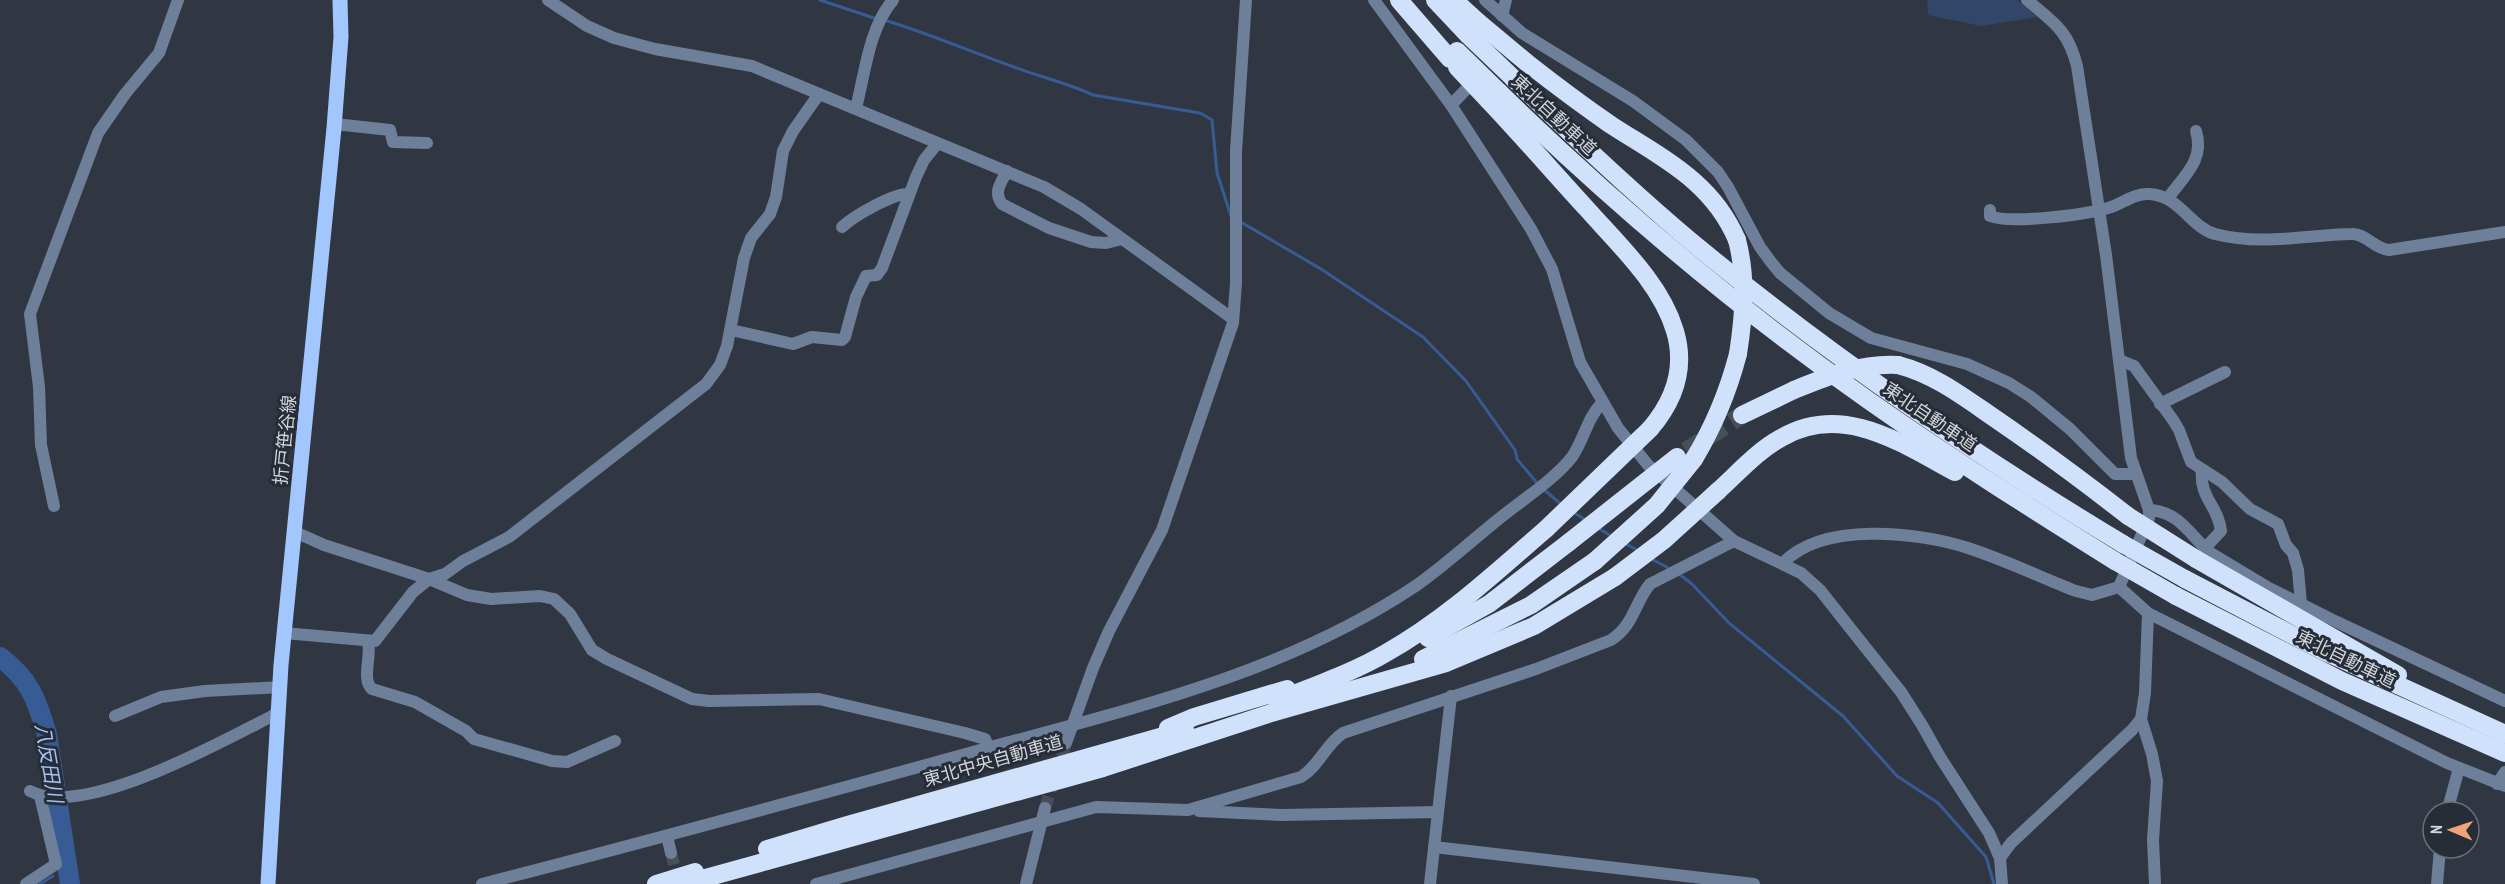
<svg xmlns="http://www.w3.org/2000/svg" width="2505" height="884" viewBox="0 0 2505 884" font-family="'PT Sans Narrow','Noto Sans JP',sans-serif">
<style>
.green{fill:#314669}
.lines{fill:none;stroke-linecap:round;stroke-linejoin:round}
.stream{stroke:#375b95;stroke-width:3}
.river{stroke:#375b95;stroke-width:20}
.minor-tunnel{stroke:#494f59;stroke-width:12;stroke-dasharray:12 6;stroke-linecap:butt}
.highway-tunnel{stroke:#494f59;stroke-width:18;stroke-dasharray:18 9;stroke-linecap:butt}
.minor{stroke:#6e7f9a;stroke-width:12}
.major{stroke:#a2c6fe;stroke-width:15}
.highway{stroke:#d0e1fc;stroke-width:18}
.highway-bridge{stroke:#d0e1fc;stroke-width:18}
.labels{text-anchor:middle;stroke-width:6;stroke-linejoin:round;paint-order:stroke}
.street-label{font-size:18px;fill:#d1d5db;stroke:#272d37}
.water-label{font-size:20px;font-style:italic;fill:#a2c2f5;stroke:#272d37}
</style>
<rect width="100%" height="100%" fill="#313742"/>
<polygon class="green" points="1927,0 2017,0 2037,17 1981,26 1928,15"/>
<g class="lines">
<g class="stream">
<polyline points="820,0 877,19"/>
<path d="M884,20C928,33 971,52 1014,67C1040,77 1068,83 1093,95L1200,113L1212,120L1217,173L1231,216"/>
<polyline points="1239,221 1321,269 1423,337 1466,381 1515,450 1517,459 1537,483"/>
<polyline points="1542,488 1562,505"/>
<polyline points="1573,512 1587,521"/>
<polyline points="1598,528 1613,537"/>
<polyline points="1624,543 1639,551"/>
<polyline points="1650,558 1670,569"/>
<polyline points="1679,574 1692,584 1729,623 1843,716 1897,776 1938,803 1986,857 1994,884"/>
<polyline points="40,884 53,876"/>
</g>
<path class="river" d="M0,657C30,680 36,698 47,734L70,884"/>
<g class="minor-tunnel">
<polyline points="1045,808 1066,743"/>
<polyline points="671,853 679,883"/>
</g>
<polyline class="highway-tunnel" points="1686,451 1742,415"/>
<g class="minor">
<polyline points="548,0 587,26 614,38 655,49 752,66 1044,187 1081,209 1233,319"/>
<polyline points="1374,0 1451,105 1531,229 1552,269 1580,362 1618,428 1648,465 1734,541"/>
<polyline points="1485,0 1522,33 1633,101 1686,140 1718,172 1728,187 1760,247 1771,262 1780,273 1829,313 1871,338 1967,364 2009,383 2031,397 2070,429 2115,474 2135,474"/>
<polyline points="1502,16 1506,0"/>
<polyline points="1451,105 1477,78"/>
<path d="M856,108C865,73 869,28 893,0"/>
<polyline points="335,124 390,130 393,142 427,143"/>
<path d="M1007,171C1001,183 993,192 1002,204L1049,228L1091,242L1106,243L1122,239"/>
<path d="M2168,198C2184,176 2205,160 2196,131"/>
<path d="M1990,210V216C2010,224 2085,215 2108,208C2123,204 2133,193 2150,194C2180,196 2190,227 2215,234C2262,246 2305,235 2352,234C2365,233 2375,249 2389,250L2505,232"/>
<path d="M842,227C854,216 893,193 909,194"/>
<polyline points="731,330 793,344 812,337 842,340 845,337 856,297 866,276 877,275 882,268 916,177 924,160 937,144"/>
<polyline points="2119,360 2134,366 2173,420 2179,430 2191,462 2222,482 2250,509 2278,524 2286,545 2293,553 2298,570 2301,604"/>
<polyline points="2160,404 2225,372"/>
<path d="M2202,470C2199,498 2218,505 2221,531L2205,548L2212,554L2267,587L2337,622L2505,701"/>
<polyline points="54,506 41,445 39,387 30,314 98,133 125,94 159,53 178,0"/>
<path d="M2149,510C2176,511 2187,530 2205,548"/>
<polyline points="295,532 324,545 429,579 467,595 491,599 540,596 554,599 570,614 592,650 607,659 692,699 709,701 819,699 965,733 985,739 989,748"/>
<path d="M1783,563C1823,521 1918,532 1968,548C2005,560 2040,577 2076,591L2092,595L2119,587L2149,518V510L2131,458L2106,255L2077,66C2068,30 2054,23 2027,0"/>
<polyline points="2148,613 2447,763 2505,786"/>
<polyline points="284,633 375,641 413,592 429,579 445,574 463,561 509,537 706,384 720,365 727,346 744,258 751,238 770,214 776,197 783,151 793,131 819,94"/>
<path d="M368,642C372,656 361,679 372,689L415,702L466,731L474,739L552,761L567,762L615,741"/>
<polyline points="115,716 161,697 205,691 280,687"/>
<polyline points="2141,719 2152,754 2157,781 2153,840 2155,884"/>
<polyline points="1066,743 1093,668 1109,631 1162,530 1233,323 1236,283 1236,151 1246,0"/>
<polyline points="2497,784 2505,772"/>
<path d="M30,791C84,820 226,739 278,713"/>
<polyline points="1199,811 1282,815 1438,812"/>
<polyline points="2447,812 2459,768"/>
<polyline points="667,836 671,853"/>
<polyline points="1434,847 1754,884"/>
<polyline points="2000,858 2011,843 2132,730 2141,719 2145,693 2148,613 2119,587"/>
<polyline points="26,884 56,864 40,796"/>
<path d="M482,884C646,842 810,797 973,752C1126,710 1283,675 1417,585C1444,566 1469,543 1495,522C1519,502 1553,481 1572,457C1584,440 1587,418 1602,403"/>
<path d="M816,884L1096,807L1188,810L1301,777C1319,766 1326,744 1343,733L1536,669L1611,640C1634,625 1634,604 1650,584L1734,541L1801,573L1820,590L1854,633L1901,692L1922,725L1940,757L1989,833L2000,858L2002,884"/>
<polyline points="1026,884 1045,808"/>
<polyline points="1430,884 1451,696"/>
<polyline points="2437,884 2440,848"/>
</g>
<polyline class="major" points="268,884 281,665 334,128 341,37 340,0"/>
<g class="highway">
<polyline points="1399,0 1450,59"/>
<polyline points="1435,0 1468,35"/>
<polyline points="1454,0 1478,22"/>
<path d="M1526,62C1554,84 1582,105 1611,125C1662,158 1712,181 1737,240"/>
<path d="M1514,79C1574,137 1635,195 1699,248C1833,358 1975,455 2123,544"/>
<path d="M1499,92C1614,204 1737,308 1868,400C1949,457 2032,509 2115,561"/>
<path d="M1488,100C1522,136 1554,173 1587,209C1619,245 1661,284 1675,331C1686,368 1674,401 1650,429"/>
<path d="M1898,365C1933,374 1961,395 1990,415C2037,447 2083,481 2128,516"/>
<polyline points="1742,415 1794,390"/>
<path d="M1694,459C1714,426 1728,392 1738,354"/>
<path d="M1718,491C1738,473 1757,451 1781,438C1842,402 1901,443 1955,472"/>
<polyline points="2196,559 2398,675"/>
<polyline points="2185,579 2321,650 2505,734"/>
<polyline points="2176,596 2342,681 2505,753"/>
<polyline points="1428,638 1489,604 1568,543"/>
<polyline points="1423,659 1531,605 1595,561"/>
<path d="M1277,701C1313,686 1352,673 1386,653C1445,620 1495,573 1546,529"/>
<polyline points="1168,728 1194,717 1287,689"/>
<polyline points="767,849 847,825 1185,730"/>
<polyline points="656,884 695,872"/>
<polyline points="684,884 1103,768 1271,713 1446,663 1534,626 1615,577"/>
</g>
<g class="highway-bridge">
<polyline points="1478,22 1526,62"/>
<polyline points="1468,35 1514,79"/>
<polyline points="1457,51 1499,92"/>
<polyline points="1457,67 1488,100"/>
<path d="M1737,240C1747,278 1744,315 1738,354"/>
<path d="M1794,390C1828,376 1861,363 1898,365"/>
<polyline points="2128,516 2196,559"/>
<polyline points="1546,529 1650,429"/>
<polyline points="1568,543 1677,457"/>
<polyline points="2123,544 2185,579"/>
<polyline points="1595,561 1657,505 1694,459"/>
<polyline points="2115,561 2176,596"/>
<polyline points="1615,577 1664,540 1718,491"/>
</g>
</g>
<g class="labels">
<g class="street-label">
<text transform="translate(1554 115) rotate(43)" y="6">東北自動車道</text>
<text transform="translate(1930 417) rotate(34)" y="6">東北自動車道</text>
<text transform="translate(285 440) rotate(-84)" y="6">折戸笹谷線</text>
<text transform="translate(2346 659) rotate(26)" y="6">東北自動車道</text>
<text transform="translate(993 761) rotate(-16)" y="6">東北中央自動車道</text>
</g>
<g class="water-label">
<text transform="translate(49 763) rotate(80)" y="7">八反田川</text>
</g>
</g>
<g transform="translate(2451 830) rotate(272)"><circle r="28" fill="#272d37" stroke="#6b7079" stroke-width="1.5"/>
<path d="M0-4.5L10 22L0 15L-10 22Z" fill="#f0a378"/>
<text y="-9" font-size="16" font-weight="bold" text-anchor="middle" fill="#d1d5db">N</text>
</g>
</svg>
